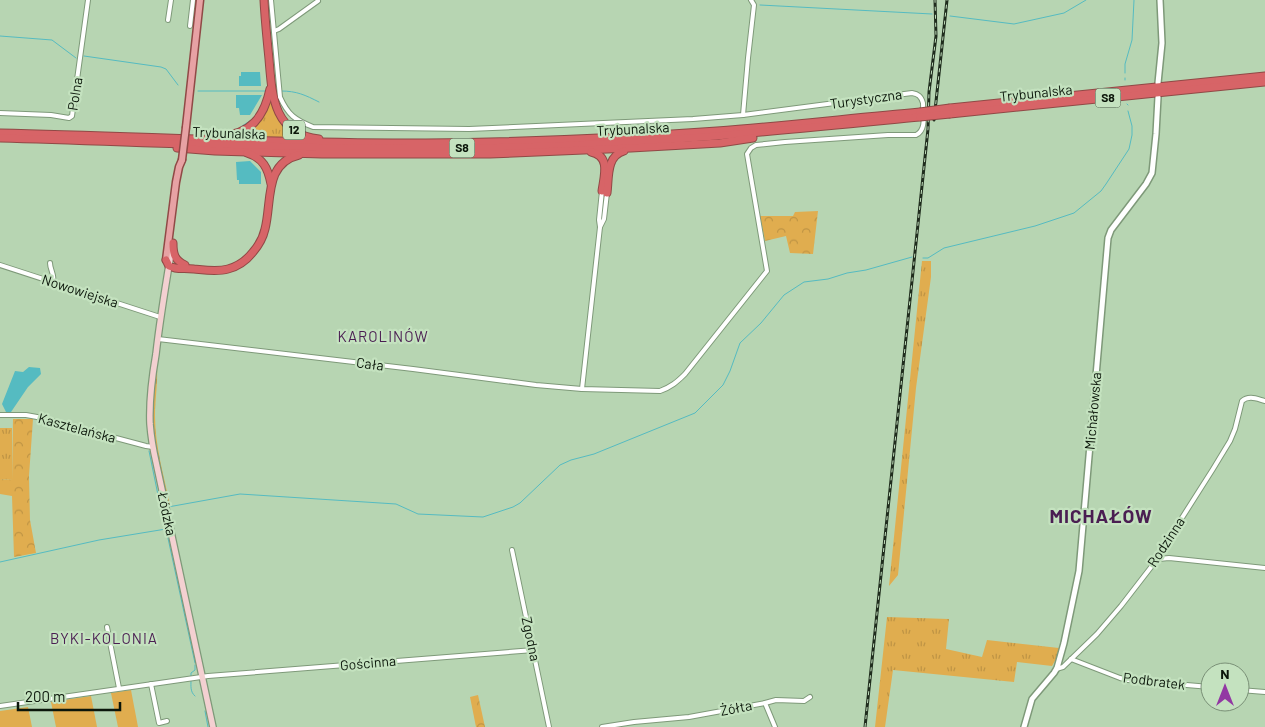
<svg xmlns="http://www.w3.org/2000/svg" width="1265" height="727" viewBox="0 0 1265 727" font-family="Barlow,sans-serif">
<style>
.grass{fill:url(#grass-tufts)}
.forest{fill:url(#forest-crowns)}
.garden{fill:#e0ad4f}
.water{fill:#55bbc1}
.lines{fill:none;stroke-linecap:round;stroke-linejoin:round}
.stream{stroke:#55bbc1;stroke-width:1}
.minor-casing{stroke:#7e9979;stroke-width:6}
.tertiary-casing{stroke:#7e9979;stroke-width:8}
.secondary-casing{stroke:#7e9979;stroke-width:8}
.primary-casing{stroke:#904946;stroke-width:9}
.motorway-casing{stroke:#904946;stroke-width:9}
.minor{stroke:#fff;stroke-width:4}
.tertiary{stroke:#fff;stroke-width:5}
.secondary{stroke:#f3d0d1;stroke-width:5.5}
.primary{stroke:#e7a2a4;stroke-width:6}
.motorway{stroke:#d76467;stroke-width:7}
.rail-casing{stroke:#1f2c1d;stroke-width:3}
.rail{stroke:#c4e2bf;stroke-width:1;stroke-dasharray:4;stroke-linecap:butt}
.primary-bridge-casing{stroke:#904946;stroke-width:9;stroke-linecap:butt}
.motorway-bridge-casing{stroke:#904946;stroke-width:9;stroke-linecap:butt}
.primary-bridge{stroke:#e7a2a4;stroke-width:6}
.motorway-bridge{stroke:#d76467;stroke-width:7}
.labels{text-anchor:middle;stroke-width:4.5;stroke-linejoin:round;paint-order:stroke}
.shield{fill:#c4e2bf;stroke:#425340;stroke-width:1}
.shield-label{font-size:12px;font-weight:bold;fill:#0b160a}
.street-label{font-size:14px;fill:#0b160a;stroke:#c4e2bf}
.neighbourhood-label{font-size:15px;letter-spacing:1px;fill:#4a1e52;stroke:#c4e2bf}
.district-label{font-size:19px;font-weight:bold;letter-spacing:1px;fill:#4a1e52;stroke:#c4e2bf}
</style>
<defs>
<pattern id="grass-tufts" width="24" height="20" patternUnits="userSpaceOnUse" patternTransform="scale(1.25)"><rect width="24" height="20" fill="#e0ad4f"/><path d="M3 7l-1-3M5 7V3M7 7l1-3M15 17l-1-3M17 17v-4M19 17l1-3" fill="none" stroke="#bf9444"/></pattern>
<pattern id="forest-crowns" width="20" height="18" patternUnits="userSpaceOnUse" patternTransform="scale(1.25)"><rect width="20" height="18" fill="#e0ad4f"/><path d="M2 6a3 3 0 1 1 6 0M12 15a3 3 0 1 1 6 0" fill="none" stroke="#bf9444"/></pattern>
</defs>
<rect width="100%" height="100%" fill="#b7d5b2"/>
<g class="grass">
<polygon points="271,97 275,111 304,138 238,136 237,135 246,131"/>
<polygon points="922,261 931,261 931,277 916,388 898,575 889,586"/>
<path d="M157,366C158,383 155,399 155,416C155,446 164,476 170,505L167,506C157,458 146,414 157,366Z"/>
<polygon points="0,428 12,428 12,480 0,479"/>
<polygon points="887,617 949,619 946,649 982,657 987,640 1059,648 1056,659 1052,666 1017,662 1014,682 893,670 885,727 875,727"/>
</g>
<g class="forest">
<polygon points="818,211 813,254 790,253 786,236 765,241 760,216 793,216 795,212"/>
<polygon points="13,419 33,419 29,476 30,520 36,553 14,557 12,496 0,494 0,479 12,480"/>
<polygon points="478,695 485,727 476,727 470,697"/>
</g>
<g class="garden">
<polygon points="131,690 138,727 118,727 111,693"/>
<polygon points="91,696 97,727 56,727 51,702"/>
<polygon points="28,707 32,727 0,727 0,711"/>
</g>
<g class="water">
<polygon points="241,72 260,72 261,86 239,86 239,76 241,76"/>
<polygon points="236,95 262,95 250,115 240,115 239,108 236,108"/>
<polygon points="250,161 261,172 261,184 239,184 239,180 237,180 236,162"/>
<polygon points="29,367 40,368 41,374 28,387 11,412 6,412 2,404 15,371 23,372"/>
</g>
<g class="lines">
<g class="stream">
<polyline points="760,5 932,14"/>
<polyline points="950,16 1014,24 1064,13 1086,0"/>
<polyline points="0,36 52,40 76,58"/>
<polyline points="84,56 161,67 166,69 178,85"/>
<polyline points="1125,73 1125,64 1132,40 1134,0"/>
<polyline points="1125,78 1125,80"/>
<polyline points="198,91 266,91"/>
<path d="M281,91C297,91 305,95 319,102"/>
<polyline points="1127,104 1128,105"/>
<polyline points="242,126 253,119 258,112"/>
<polyline points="197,133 221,133"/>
<polyline points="923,258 928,258 944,248 1035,226 1074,213 1101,191 1106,184 1129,149 1132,135 1132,126 1128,111"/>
<polyline points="149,451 158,495"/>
<polyline points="168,507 240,494 396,504 418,514 483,517 513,507 520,503 560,465 571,460 594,454 695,413 723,385 730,371 740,343 761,323 784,295 804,282 828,279 847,273 866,270 912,257"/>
<polyline points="166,529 195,663"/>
<polyline points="0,562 99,540 166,529 159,500"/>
<polyline points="191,676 191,673 195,670 195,665"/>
<path d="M191,680C191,686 190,692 195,696"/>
<polyline points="205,711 208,727"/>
</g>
<g class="minor-casing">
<g id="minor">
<polyline points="168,20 171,0"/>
<polyline points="190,26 193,0"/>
<polyline points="274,31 279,29 318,1"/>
<polyline points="0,113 51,115 69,118 72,116 88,0"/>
<polyline points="743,115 748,58 754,5 751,0"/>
<polyline points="600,227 604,219 607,193"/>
<path d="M50,263C50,270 55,275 53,282"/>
<polyline points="0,265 160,317"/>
<path d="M158,339L413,369L536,385L582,389L660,391C671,387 677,382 685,374L767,271L747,154L751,148L756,145L785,142L888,135H916C927,130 923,114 923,103C921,96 918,94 912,93L743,115L693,119L469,129L313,127C295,120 288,115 280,97L271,0"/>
<polyline points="582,389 600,227 599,220 602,191"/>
<polyline points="0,415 26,415 37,417 146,446 153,447"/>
<polyline points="512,550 549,727"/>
<polyline points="1159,559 1169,558 1265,568"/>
<polyline points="107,627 119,688"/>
<polyline points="1071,659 1120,678 1128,680 1210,687"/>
<path d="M1056,669L1063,667L1097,634L1121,606L1155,562L1159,559V554L1213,469L1230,441L1235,429L1242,401C1249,395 1257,399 1265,401"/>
<polyline points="151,684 159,723 167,721"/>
<polyline points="1240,690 1265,692"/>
<polyline points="765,703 775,727"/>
<polyline points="0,706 208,676 534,650"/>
<polyline points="602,727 634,722 689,717 765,703 776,700 804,701 810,697"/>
</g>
</g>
<g class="tertiary-casing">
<g id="tertiary">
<polyline points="1158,83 1162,43 1160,0"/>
<polyline points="1024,727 1032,699 1054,673 1057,668 1064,643 1079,571 1108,238 1111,230 1146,184 1152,173 1156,134 1158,97"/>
</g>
</g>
<g class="secondary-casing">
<path id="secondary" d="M172,247C166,283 160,318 156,354C152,377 149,401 150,424C151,437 153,449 156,462L213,727"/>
</g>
<g class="primary-casing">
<g id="primary">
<polyline points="186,127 200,0"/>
<polyline points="166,260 176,182 179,167 182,160"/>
</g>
</g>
<g class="motorway-casing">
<g id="motorway">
<path d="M264,0C265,20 267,39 269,59C272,95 273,134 319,139"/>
<polyline points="950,108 1265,76"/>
<polyline points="950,114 1265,82"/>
<path d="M0,133C142,136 284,144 426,143C523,142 620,138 717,131C785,126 852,118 920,112"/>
<path d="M221,136C251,134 264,117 270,89"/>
<path d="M0,138C182,143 364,153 546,146C671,142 796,129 920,117"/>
<polyline points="177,148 215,151 322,154 490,154 631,148 720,143 753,138"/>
<path d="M591,152C611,156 604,176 602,191"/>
<path d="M247,153C263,158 268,168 271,184"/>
<path d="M607,193C609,178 606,156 624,151"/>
<path d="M173,243C173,253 174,260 185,265"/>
<path d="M166,260L169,266L175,268C181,269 187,268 194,269C205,270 217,272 228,269C239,266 246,261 253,252C259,245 263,238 265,229C272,202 264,163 299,155"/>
</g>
</g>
<use href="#minor" class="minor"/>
<use href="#tertiary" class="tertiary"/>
<use href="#secondary" class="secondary"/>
<use href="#primary" class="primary"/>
<use href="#motorway" class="motorway"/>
<g class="rail-casing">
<g id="rail">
<polyline points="934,120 947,0"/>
<polyline points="865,727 928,129 929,92 936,36 935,0"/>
</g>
</g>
<use href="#rail" class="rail"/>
<g class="primary-bridge-casing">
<polyline id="primary-bridge" points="182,160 186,127"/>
</g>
<g class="motorway-bridge-casing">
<g id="motorway-bridge">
<polyline points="920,112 950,108"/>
<polyline points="920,117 950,114"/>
</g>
</g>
<use href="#primary-bridge" class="primary-bridge"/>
<use href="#motorway-bridge" class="motorway-bridge"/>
</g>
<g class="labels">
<g class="shield">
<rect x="1095.5" y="88.5" width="25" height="19" rx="4"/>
<rect x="283" y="120.5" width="22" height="19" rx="4"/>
<rect x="449.5" y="138.5" width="25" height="19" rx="4"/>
</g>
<g class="shield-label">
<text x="1108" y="102">S8</text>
<text x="294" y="134">12</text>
<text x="462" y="152">S8</text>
</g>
<g class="street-label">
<text transform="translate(1036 93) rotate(-6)" y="5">Trybunalska</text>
<text transform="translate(75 94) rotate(-81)" y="5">Polna</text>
<text transform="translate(866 99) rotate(-8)" y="5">Turystyczna</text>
<text transform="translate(633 129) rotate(-3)" y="5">Trybunalska</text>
<text transform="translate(229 133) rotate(2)" y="5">Trybunalska</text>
<text transform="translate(80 291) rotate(18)" y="5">Nowowiejska</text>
<text transform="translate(370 364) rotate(7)" y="5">Cała</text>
<text transform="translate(1093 411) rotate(-85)" y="5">Michałowska</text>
<text transform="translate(77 428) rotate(15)" y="5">Kasztelańska</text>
<text transform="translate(167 514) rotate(78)" y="5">Łódzka</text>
<text transform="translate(1166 542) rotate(-57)" y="5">Rodzinna</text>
<text transform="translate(531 639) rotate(78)" y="5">Zgodna</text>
<text transform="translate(368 663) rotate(-5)" y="5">Gościnna</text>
<text transform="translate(1154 681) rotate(7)" y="5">Podbratek</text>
<text transform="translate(736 708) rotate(-11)" y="5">Żółta</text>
</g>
<g class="neighbourhood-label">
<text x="383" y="342">KAROLINÓW</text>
<text x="104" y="644">BYKI-KOLONIA</text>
</g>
<g class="district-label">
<text x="1101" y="523">MICHAŁÓW</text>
</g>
</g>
<g transform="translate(1225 687)"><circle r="24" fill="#c4e2bf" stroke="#7a9077"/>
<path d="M0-4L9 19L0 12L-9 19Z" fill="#9238a3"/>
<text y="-8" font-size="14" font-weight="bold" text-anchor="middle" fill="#0b160a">N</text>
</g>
<path d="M18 702v8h102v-8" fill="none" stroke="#0b160a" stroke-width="2.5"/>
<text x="25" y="702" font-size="15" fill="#0b160a" stroke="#c4e2bf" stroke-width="4" paint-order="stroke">200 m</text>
</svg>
